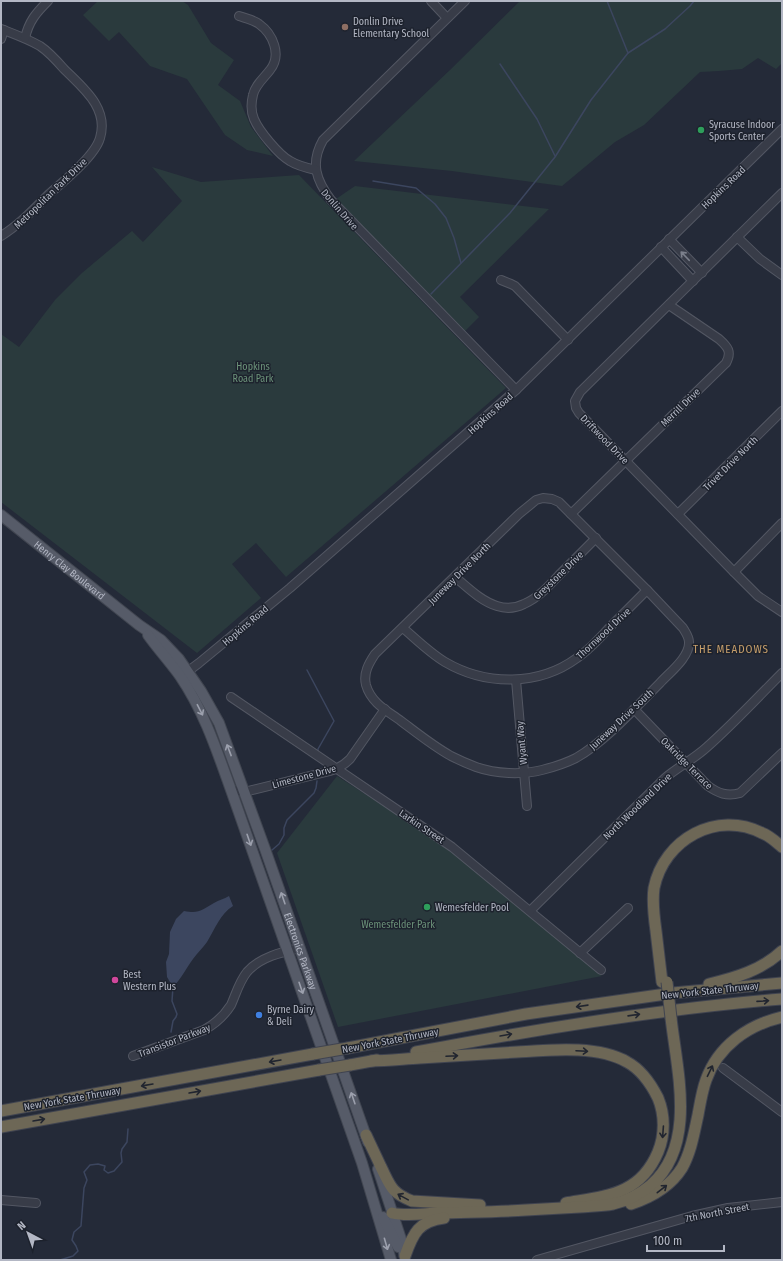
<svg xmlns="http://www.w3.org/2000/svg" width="783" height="1261" viewBox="0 0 783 1261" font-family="'Fira Sans Condensed',sans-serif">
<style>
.green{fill:#2a3a3d}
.water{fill:#3c465f}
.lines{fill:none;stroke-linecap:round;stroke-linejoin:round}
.stream{stroke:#3c465f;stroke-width:1.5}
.minor-casing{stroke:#535763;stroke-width:10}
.major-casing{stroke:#414651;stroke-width:12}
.highway-casing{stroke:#404450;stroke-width:13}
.minor{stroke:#383c48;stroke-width:8}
.major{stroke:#565b68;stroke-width:10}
.highway{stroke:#6d6756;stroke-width:11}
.highway-bridge-casing{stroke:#404450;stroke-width:13;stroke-linecap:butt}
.highway-bridge{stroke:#6d6756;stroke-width:11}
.oneway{stroke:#7c808c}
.oneway2{stroke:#9ca0ad}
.oneway3{stroke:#21252f}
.education-dot{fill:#8d6e63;stroke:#1d222d;stroke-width:1.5}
.leisure-dot{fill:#2e9e5b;stroke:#1d222d;stroke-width:1.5}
.hotel-dot{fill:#d1479c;stroke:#1d222d;stroke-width:1.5}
.shop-dot{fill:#3f7fe0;stroke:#1d222d;stroke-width:1.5}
.labels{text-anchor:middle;stroke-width:3;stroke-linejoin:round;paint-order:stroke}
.poi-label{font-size:10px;fill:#b3b7c4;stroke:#1d222d;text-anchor:start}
.street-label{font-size:10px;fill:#b3b7c4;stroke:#1d222d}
.park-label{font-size:10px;fill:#6c937a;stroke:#1d222d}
.neighbourhood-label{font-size:11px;letter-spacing:1px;fill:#c79f6b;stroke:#1d222d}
</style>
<rect width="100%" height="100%" fill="#242a38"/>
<g class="green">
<polygon points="98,1 182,1 188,5 211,43 234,60 218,85 240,101 251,127 273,156 247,150 225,135 187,79 150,66 119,32 109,41 83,15"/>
<polygon points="520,1 782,1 782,63 776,69 758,58 742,69 719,71 700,72 644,125 615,142 562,186 452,171 354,161 450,70"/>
<polygon points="152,167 201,182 299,175 506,388 286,577 256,543 232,564 261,598 197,653 1,502 1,334 19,347 55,300 82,273 132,231 143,242 182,201"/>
<polygon points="355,186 549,209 460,297 479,317 465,331 336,199"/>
<polygon points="337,776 444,845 602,976 338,1027 277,853"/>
</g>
<path class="water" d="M229,896L233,906C220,914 215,929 207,942C203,948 197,953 193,959C186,968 182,978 173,987L167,977L166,962L169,954L170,932L176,919L184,911C200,914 201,910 214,903C219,900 224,899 229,896Z"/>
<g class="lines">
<g class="stream">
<polyline points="607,1 628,53"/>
<polyline points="500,64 537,119 555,156"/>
<polyline points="373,181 416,188 435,204 446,218 454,238 461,263"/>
<polyline points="431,294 510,213 555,157 591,100 628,53 665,29 690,6 694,1"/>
<polyline points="307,670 334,721 318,749 318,752"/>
<polyline points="272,850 279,844 284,835 284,828 287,820 314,793 316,788 317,781"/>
<polyline points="171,1032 173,1021 176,1017 177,1014 172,1001 173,987"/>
<polyline points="60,1260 73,1256 78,1251 76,1246 72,1240 74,1232 81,1226 84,1188 87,1180 84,1172 90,1165 98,1164 105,1166 104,1170 108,1173 114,1171 122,1162 121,1153 122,1149 127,1142 128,1129"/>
</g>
<g class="minor-casing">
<g id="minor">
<polyline points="431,1 447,18"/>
<path d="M465,1L323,140C310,163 316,180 331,200L516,390"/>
<path d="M239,16C245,18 254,20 259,24C273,34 282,55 270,70C264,78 255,85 253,95C251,103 251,112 254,119C259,131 279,155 290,161C298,166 307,168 316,170"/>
<path d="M1,29C14,34 28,39 40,46C49,52 57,61 64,69C83,88 109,108 100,138C95,156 63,182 49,194C34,209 19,225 1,236"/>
<path d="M25,38C29,21 36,13 48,1"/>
<polyline points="1,39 4,30"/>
<polyline points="782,193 580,392 575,401 576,408 579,413 734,572 758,596 782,612"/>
<polyline points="737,237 760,259 782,275"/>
<polyline points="669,239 702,273"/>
<polyline points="661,247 693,281"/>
<polyline points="501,280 511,284 515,286 568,340"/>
<path d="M543,498L552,499L559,502L647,590L683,628C686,633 689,637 689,642C690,657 669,673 660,683C636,707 606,741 576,758C566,763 554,767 542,770C522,775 496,774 476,767C468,764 459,760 451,756C433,746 417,733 401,721C393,715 384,710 377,703C372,698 368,692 366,685C363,673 369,663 375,654L519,514L536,500Z"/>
<path d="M571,514L726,363C732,352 728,347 719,339L669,305"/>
<polyline points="678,514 782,411"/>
<polyline points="734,572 782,523"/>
<path d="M455,577C468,588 481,601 497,606C506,609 516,608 524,604C538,598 549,586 559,575C571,563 583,551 596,538"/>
<path d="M403,628C417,640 430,653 445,662C486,686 539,686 577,658C589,650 599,639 608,629C621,616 634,603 647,590"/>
<polyline points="183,675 199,663 290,588 516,390 782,129"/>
<polyline points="516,680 527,806"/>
<polyline points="231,697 452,847 601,970"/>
<path d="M634,709L708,786C718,793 727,797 740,793L782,753"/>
<path d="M231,790L244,792L330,771C337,769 344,765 350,759L385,709"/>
<path d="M530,911L665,778C678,767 694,759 707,747C733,724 757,698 782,673"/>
<polyline points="580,953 628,908"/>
<path d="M133,1056L204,1030C215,1024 224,1016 231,1005C236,994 239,982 247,972C260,957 282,952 300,948"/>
<polyline points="723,1068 782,1112"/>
<polyline points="1,1200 36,1203"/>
<polyline points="537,1260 692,1216 728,1208 782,1202"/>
</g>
</g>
<g class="major-casing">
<g id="major">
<path id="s1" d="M1,515L139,625L161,640L179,659L201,691L219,723L265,849L368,1142"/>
<path d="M148,635C158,649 170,662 180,676C204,711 217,751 231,790L362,1163L391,1260"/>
<polyline points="378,1169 401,1239 405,1258"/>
<polyline points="383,1217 398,1247"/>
</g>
</g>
<g class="highway-casing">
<g id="highway">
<path d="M662,982C660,965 658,948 656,931C654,917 652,902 654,888C664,839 717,810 762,833C770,836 776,842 782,847"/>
<path d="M709,984C735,978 762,970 782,951"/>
<polyline points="348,1048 526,1014 673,993 782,983"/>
<path d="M416,1052C537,1029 659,1009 782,999"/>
<path d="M371,1061C387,1061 403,1059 420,1058C452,1056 484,1054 517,1052C550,1050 597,1045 627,1062C642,1070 651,1084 658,1098C665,1115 665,1135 658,1152C640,1195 606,1196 566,1203"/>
<polyline points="350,1065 377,1060"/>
<polyline points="1,1111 313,1054"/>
<polyline points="1,1127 319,1070"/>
<path d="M366,1135C371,1146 376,1156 381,1167C390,1185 391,1193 412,1201L480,1205"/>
<path d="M631,1204C652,1197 670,1187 682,1168C691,1152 694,1133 698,1115C700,1104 702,1091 706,1080C718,1046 748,1025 782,1017"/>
<path d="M392,1213C408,1217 425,1213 441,1213C469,1212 497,1212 526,1210C544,1209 562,1208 580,1207C591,1206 602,1206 613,1204C627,1201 640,1194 651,1185C697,1145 677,1071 671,1018"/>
<path d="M405,1256C413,1233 419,1221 444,1218"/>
</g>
</g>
<use href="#minor" class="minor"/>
<use href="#major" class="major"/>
<use href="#highway" class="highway"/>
<g class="highway-bridge-casing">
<g id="highway-bridge">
<polyline points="667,982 671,1018"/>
<polyline points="313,1054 348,1048"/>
<polyline points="319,1070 350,1065"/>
</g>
</g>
<use href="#highway-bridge" class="highway-bridge"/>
</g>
<defs><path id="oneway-shaft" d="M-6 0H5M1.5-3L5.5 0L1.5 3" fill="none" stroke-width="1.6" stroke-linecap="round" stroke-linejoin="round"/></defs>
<use class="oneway" href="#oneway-shaft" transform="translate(685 256) rotate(-134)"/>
<g class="oneway2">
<use href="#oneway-shaft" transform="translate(200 710) rotate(63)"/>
<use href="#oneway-shaft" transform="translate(229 750) rotate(-111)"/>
<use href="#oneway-shaft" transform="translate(249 840) rotate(71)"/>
<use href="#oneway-shaft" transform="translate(283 898) rotate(-109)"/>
<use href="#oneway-shaft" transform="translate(301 988) rotate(71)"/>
<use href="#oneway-shaft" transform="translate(353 1098) rotate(-109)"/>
<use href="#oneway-shaft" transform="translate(386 1244) rotate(74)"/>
</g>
<g class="oneway3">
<use href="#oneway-shaft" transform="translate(763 1001) rotate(-4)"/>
<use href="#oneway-shaft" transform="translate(582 1006) rotate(172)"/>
<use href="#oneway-shaft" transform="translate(634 1015) rotate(-8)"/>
<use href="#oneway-shaft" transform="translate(506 1035) rotate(-10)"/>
<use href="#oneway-shaft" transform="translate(582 1051) rotate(3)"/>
<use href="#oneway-shaft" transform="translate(452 1056) rotate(-3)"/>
<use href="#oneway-shaft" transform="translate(275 1061) rotate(170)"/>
<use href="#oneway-shaft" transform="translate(710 1071) rotate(-64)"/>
<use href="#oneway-shaft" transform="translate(147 1085) rotate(170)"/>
<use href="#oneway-shaft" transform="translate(195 1092) rotate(-10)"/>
<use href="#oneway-shaft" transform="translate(39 1120) rotate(-10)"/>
<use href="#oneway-shaft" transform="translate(663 1132) rotate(94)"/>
<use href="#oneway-shaft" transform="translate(662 1189) rotate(-38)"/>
<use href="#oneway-shaft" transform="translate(403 1197) rotate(-151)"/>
</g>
<circle class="education-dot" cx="345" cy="27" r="4"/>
<g class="leisure-dot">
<circle cx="701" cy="130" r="4"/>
<circle cx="427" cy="907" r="4"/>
</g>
<circle class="hotel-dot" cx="115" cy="980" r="4"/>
<circle class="shop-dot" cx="259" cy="1015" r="4"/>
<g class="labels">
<g class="poi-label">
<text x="353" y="25">Donlin Drive<tspan x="353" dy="12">Elementary School</tspan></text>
<text x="709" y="128">Syracuse Indoor<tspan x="709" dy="12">Sports Center</tspan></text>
<text x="435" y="911">Wemesfelder Pool</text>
<text x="123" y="978">Best<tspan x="123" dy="12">Western Plus</tspan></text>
<text x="267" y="1013">Byrne Dairy<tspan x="267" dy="12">&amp; Deli</tspan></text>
</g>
<g class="street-label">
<text transform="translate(723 187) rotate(-44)" y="4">Hopkins Road</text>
<text transform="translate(50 193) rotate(-44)" y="4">Metropolitan Park Drive</text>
<text transform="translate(340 209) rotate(49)" y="4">Donlin Drive</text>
<text transform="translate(680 407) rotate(-44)" y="4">Merrill Drive</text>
<text transform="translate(490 413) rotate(-42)" y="4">Hopkins Road</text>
<text transform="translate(605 439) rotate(46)" y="4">Driftwood Drive</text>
<text transform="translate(730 463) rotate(-45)" y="4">Trivet Drive North</text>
<text dy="4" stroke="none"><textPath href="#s1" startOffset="88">Henry Clay Boulevard</textPath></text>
<text transform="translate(459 573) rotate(-45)" y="4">Juneway Drive North</text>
<text transform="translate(558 575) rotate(-44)" y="4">Greystone Drive</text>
<text transform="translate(245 625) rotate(-40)" y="4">Hopkins Road</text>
<text transform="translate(603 633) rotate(-43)" y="4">Thornwood Drive</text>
<text transform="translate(621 719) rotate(-43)" y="4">Juneway Drive South</text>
<text transform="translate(521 743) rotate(-95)" y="4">Wyant Way</text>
<text transform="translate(687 763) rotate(45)" y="4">Oakridge Terrace</text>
<text transform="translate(304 776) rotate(-15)" y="4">Limestone Drive</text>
<text transform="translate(637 806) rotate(-44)" y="4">North Woodland Drive</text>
<text transform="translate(422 826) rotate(34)" y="4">Larkin Street</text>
<text dy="4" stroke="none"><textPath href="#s1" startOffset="547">Electronics Parkway</textPath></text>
<text transform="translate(710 990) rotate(-6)" y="4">New York State Thruway</text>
<text transform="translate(174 1040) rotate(-21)" y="4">Transistor Parkway</text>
<text transform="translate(390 1040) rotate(-11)" y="4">New York State Thruway</text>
<text transform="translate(72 1098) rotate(-10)" y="4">New York State Thruway</text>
<text transform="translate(717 1212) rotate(-11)" y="4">7th North Street</text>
</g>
<g class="park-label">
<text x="253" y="370">Hopkins<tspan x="253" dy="12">Road Park</tspan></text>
<text x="398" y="928">Wemesfelder Park</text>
</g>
<g class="neighbourhood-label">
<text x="731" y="653">THE MEADOWS</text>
</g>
</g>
<rect width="783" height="1261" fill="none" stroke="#b3b7c4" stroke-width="4"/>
<g transform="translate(28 1233) rotate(319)" stroke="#1d222d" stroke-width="3" paint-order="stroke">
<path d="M0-3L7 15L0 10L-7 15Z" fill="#b3b7c4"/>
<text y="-6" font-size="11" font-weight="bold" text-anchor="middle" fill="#b3b7c4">N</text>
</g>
<path d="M647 1245v6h77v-6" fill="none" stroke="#b3b7c4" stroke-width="2"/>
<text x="653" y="1245" font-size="12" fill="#b3b7c4" stroke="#1d222d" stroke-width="3" paint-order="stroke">100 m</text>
</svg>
